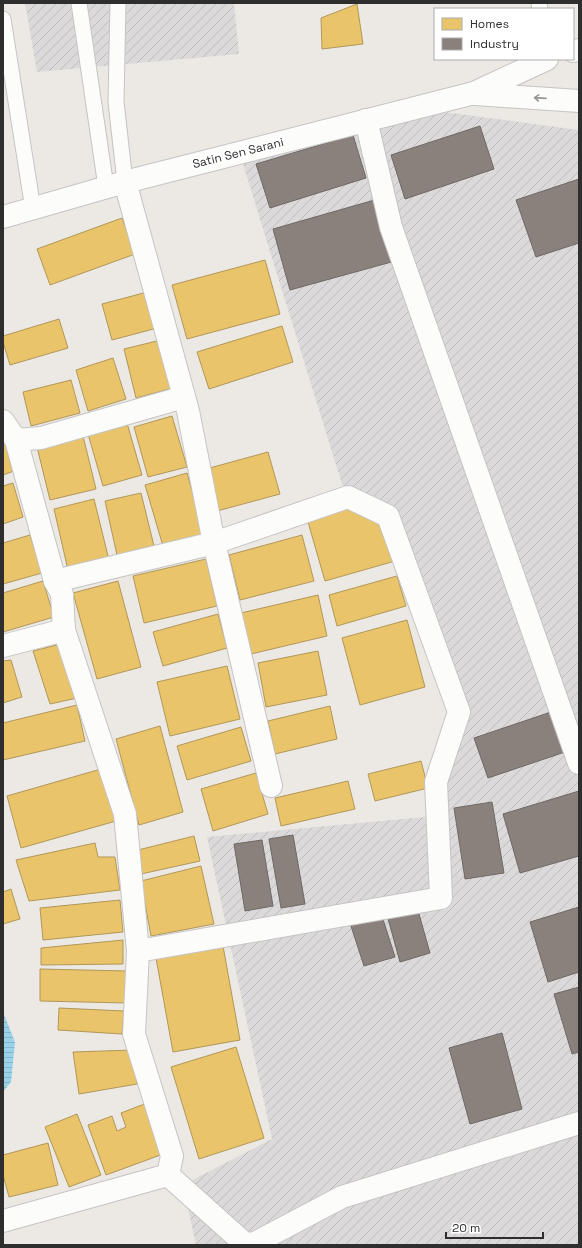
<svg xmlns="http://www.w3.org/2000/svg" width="582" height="1248" viewBox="0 0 582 1248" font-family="'Space Grotesk',sans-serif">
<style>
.industrial{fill:url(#industrial-furrows)}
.water{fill:url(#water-rules)}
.homes{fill:#e9c46a;stroke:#b19758}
.industry{fill:#8a817c;stroke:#6e6865}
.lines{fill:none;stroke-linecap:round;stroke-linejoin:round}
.lane-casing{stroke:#c5c4c4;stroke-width:17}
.street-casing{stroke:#c5c4c4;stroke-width:24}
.secondary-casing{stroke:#c5c4c4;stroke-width:24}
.lane{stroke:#fcfcfb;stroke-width:15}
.street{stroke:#fcfcfb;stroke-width:22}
.secondary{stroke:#fcfcfb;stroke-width:22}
.oneway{stroke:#959594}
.labels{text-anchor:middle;stroke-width:4;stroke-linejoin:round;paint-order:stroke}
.street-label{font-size:12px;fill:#2e2e2e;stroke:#fff}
</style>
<defs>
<pattern id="industrial-furrows" width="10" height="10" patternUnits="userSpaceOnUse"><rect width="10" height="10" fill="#dcd9db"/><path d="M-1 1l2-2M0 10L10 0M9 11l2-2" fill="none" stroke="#bdbbbc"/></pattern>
<pattern id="water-rules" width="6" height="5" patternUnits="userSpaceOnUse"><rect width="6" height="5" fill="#9ad2ea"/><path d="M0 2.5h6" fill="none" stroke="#85b5c9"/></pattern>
</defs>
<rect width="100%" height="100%" fill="#ece8e4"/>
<g class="industrial">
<polygon points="25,3 234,3 239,54 37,72"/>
<polygon points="422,109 579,130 579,1245 196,1245 183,1185 272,1139 207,837 446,815 444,774 457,719 389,512 345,494 242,161"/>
</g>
<polygon class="water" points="3,1012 15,1042 11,1082 3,1092"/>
<g class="homes">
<polygon points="357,4 363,44 322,49 321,18"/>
<polygon points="122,218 135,254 50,285 37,249"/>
<polygon points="265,260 280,314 187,339 172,285"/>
<polygon points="151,291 161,327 112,340 102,304"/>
<polygon points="59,319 68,348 10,365 3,342 3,336"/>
<polygon points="282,326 293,362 209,389 197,352"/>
<polygon points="161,340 173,388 136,398 124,349"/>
<polygon points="113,358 126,399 88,411 76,370"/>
<polygon points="71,380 80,413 31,426 23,392"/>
<polygon points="172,416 187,467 148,477 134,427"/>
<polygon points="127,423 142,475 103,486 88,434"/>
<polygon points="3,436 14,471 3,475"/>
<polygon points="83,436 96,489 50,500 37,447"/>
<polygon points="268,452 280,494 217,511 206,469"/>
<polygon points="187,473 204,534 163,546 145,485"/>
<polygon points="13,483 23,517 3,524 3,486"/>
<polygon points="141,493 154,546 117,555 105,501"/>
<polygon points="94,499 109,560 68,570 54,509"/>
<polygon points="349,501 382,525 395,561 325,581 306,515"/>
<polygon points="30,535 42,573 3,584 3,543"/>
<polygon points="302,535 314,581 240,600 229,555"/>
<polygon points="206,559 217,606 144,623 133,576"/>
<polygon points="397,576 406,606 337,626 329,595"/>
<polygon points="43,581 54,617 3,632 3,593"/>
<polygon points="118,581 141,667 97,679 73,593"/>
<polygon points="318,595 327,636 251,654 241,613"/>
<polygon points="218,614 227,648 163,666 153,632"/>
<polygon points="407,620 425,687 360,705 342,638"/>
<polygon points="61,644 77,698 50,704 33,651"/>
<polygon points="318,651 327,695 266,707 258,663"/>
<polygon points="11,660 22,697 3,703 3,661"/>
<polygon points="227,666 240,719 170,736 157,682"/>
<polygon points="77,705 85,741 3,760 3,723"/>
<polygon points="330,706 337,739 275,754 268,721"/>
<polygon points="160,726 183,812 139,825 116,739"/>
<polygon points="241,727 251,761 187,780 177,746"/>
<polygon points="421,761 428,788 375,801 368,774"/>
<polygon points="101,769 116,821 21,848 7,796"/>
<polygon points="256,773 268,814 213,831 201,789"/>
<polygon points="348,781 355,809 281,826 275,798"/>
<polygon points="194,836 200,861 141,874 134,851"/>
<polygon points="95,843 98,857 115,857 120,890 29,901 16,860"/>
<polygon points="201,866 214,924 151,936 141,881"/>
<polygon points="11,889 20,919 3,924 3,892"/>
<polygon points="120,900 123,932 43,940 40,908"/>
<polygon points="123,940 123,964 41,965 41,948"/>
<polygon points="223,946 240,1040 173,1052 156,958"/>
<polygon points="40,969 128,971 127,1003 40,1001"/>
<polygon points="59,1008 124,1011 122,1034 58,1030"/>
<polygon points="236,1047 264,1138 199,1159 171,1067"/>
<polygon points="133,1050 137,1084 79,1094 73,1052"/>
<polygon points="147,1103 166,1153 106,1175 88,1125 112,1116 117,1131 126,1127 121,1113"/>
<polygon points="77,1114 101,1175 69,1187 45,1127"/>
<polygon points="48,1143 58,1185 9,1197 3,1175 3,1155"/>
</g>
<g class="industry">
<polygon points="480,126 494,169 405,199 391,155"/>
<polygon points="353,135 366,178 270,208 256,164"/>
<polygon points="579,179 579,243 536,257 516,200"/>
<polygon points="378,199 395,261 290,290 273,229"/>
<polygon points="551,712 565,752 488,778 474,738"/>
<polygon points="579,791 579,856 520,873 503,814"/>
<polygon points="492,802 504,873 465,879 454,808"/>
<polygon points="293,835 305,904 281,908 269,839"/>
<polygon points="262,840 273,906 245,911 234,844"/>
<polygon points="417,907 430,953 400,962 387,915"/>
<polygon points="579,907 579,972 548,982 530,922"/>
<polygon points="381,913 395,957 364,966 350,923"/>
<polygon points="579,987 579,1052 572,1054 554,994"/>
<polygon points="502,1033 522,1109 470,1124 449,1048"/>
</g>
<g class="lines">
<g class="lane-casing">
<g id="lane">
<polyline points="79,3 106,187"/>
<polyline points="118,3 116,102 125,182"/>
<polyline points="539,3 540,9"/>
<polyline points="3,19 33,209"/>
</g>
</g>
<g class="street-casing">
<g id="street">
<polyline points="366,120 391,227 579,763"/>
<polyline points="125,182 188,411 214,543 271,786"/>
<polyline points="3,421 16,440 55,581 62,594 64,630 125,814 138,951 134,1034 172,1156 168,1175 3,1221"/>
<polyline points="16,440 41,438 184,397"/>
<polyline points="55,581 214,543 348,497 388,516 459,712 436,782 441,898 138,951"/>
<polyline points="3,646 64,630"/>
<polyline points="168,1175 244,1243 253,1244 342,1197 579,1123"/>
</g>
</g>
<g class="secondary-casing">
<g id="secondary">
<polyline points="573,51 579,50"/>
<polyline points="475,94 579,101"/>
<polyline points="3,217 125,182 474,93 547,59"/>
</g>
</g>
<use href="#lane" class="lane"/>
<use href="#street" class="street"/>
<use href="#secondary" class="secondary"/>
</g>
<defs><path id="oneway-shaft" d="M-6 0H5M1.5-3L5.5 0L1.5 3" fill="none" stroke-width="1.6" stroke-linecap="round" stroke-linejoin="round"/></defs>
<use class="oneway" href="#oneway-shaft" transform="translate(540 98) rotate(-176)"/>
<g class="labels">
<g class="street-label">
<text transform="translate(238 153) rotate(-14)" y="4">Satin Sen Sarani</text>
</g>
</g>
<rect width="582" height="1248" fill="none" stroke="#2e2e2e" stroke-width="8"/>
<rect x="434" y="8" width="140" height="52" fill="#ffffff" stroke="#ababab"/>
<rect x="442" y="18" width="20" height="12" fill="#e9c46a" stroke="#ababab"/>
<text x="470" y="28" font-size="12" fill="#2e2e2e">Homes</text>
<rect x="442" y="38" width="20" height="12" fill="#8a817c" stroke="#ababab"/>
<text x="470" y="48" font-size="12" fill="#2e2e2e">Industry</text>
<path d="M446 1232v6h97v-6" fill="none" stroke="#2e2e2e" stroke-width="2"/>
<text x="452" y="1232" font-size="12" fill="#2e2e2e" stroke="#ffffff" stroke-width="3" paint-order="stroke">20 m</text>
</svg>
